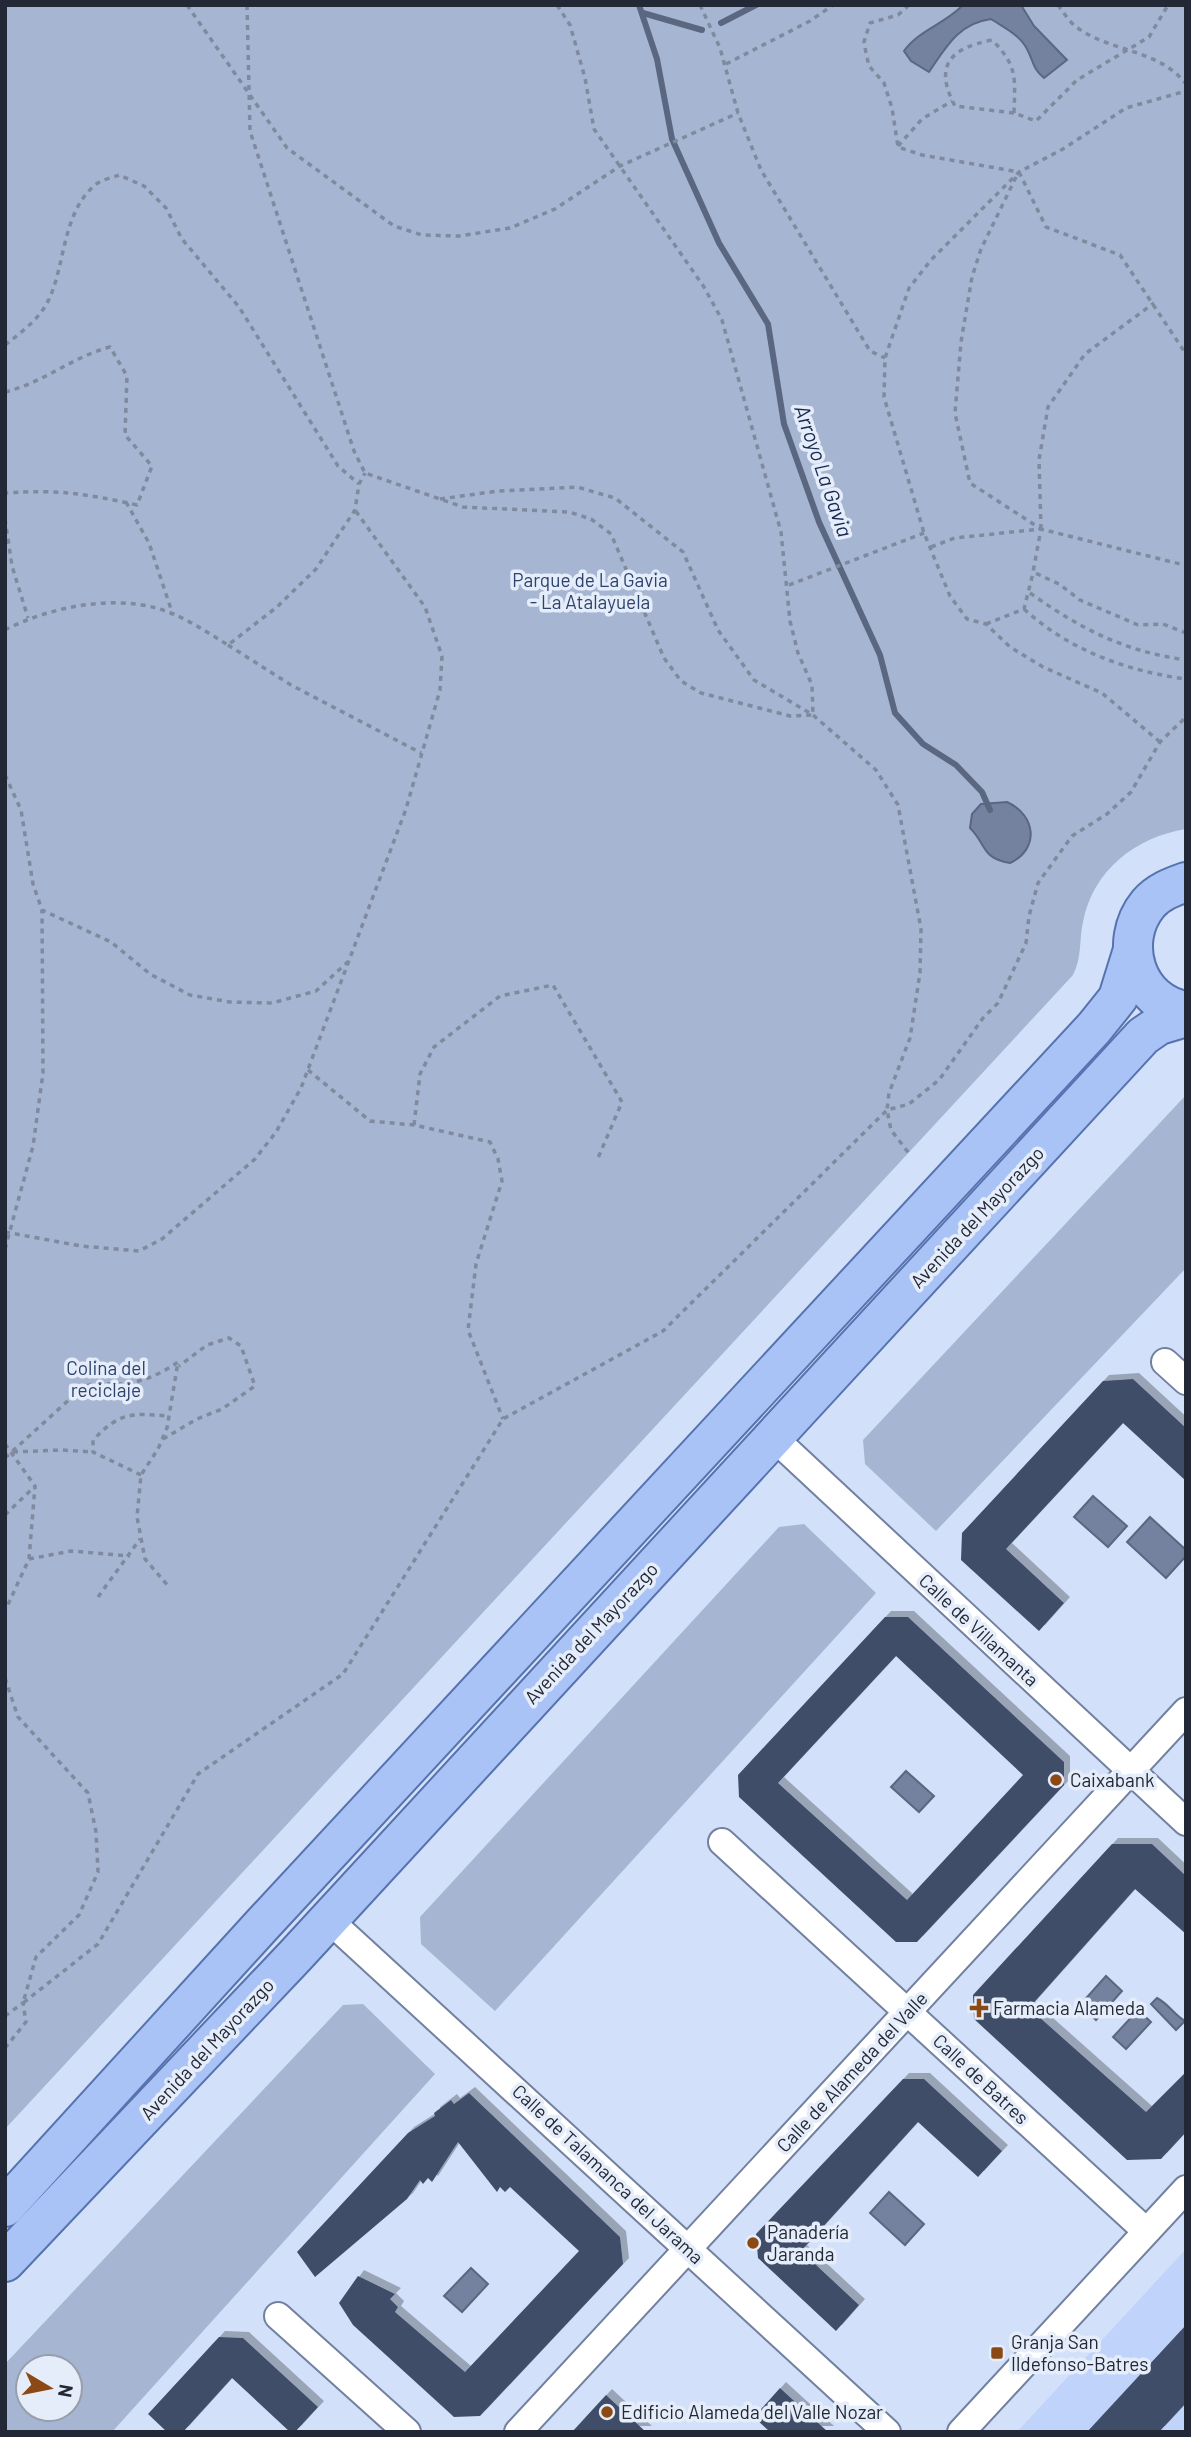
<svg xmlns="http://www.w3.org/2000/svg" width="1191" height="2437" viewBox="0 0 1191 2437" font-family="Barlow,sans-serif">
<style>
.built{fill:#bfd3fb}
.green{fill:#a6b5d1;fill-rule:evenodd}
.water{fill:#7482a0;stroke:#5b6780;stroke-width:2}
.lines{fill:none;stroke-linecap:round;stroke-linejoin:round}
.stream{stroke:#5b6780;stroke-width:6}
.building{fill:#404e69;fill-rule:evenodd;filter:url(#shadow)}
.minor-casing{stroke:#7281a0;stroke-width:30}
.primary-casing{stroke:#5673af;stroke-width:42}
.path{stroke:#808a9e;stroke-width:3.5;stroke-dasharray:5 5;stroke-linecap:butt}
.minor{stroke:#fff;stroke-width:26}
.primary{stroke:#aac3f6;stroke-width:38}
.poi-dot{fill:#8b4915;stroke:#e6edfa;stroke-width:2.5}
.labels{text-anchor:middle;stroke-width:7;stroke-linejoin:round;paint-order:stroke}
.park-label{font-size:19px;fill:#2d426c;stroke:#e6edfa}
.street-label{font-size:19px;fill:#222835;stroke:#e6edfa}
.poi-label{font-size:19px;fill:#222835;stroke:#e6edfa;text-anchor:start}
.water-label{font-size:21px;font-style:italic;fill:#162850;stroke:#e6edfa}
</style>
<defs>
<filter id="shadow"><feDropShadow dx="6" dy="-6" stdDeviation="0" flood-color="#0004"/></filter>
</defs>
<rect width="100%" height="100%" fill="#d2e0fa"/>
<polygon class="built" points="1186,2249 1186,2432 1017,2432"/>
<g class="green">
<path d="M5,5H1186V829C1136,837 1093,870 1083,922C1079,940 1082,958 1073,975L5,2129Z"/>
<polygon points="1186,1095 1186,1268 936,1531 865,1464 863,1440"/>
<polygon points="804,1524 876,1593 495,2011 421,1944 420,1917 779,1527"/>
<path d="M363,2004L435,2074L112,2432H5V2364L343,2005ZM70,2367V2409H28V2367Z"/>
</g>
<g class="water">
<path d="M963,5H1021L1034,26L1067,60L1044,78C1032,68 1034,62 1027,49C1020,35 1003,27 991,19C959,23 946,47 929,72L911,61L904,51C919,30 945,24 963,5Z"/>
<path d="M1007,802C1036,815 1040,849 1010,863C981,858 987,845 970,828L972,814L981,804Z"/>
<polygon points="1093,1496 1127,1526 1108,1547 1074,1517"/>
<polygon points="1150,1517 1186,1550 1186,1556 1166,1578 1127,1542"/>
<polygon points="906,1771 934,1796 919,1812 891,1787"/>
<polygon points="1106,1976 1122,1991 1096,2020 1080,2005"/>
<path d="M1157,1998C1170,2005 1173,2014 1185,2021L1176,2030L1151,2004Z"/>
<polygon points="1138,2010 1151,2022 1126,2049 1113,2037"/>
<polygon points="889,2192 924,2224 905,2245 870,2213"/>
<polygon points="471,2268 488,2284 462,2312 444,2296"/>
</g>
<g class="lines">
<g class="stream">
<polyline points="639,5 657,59 672,139 719,243 768,324 784,424 819,522 880,655 895,713 923,744 956,765 982,792 990,810"/>
<polyline points="643,13 702,30"/>
<polyline points="721,23 756,5"/>
</g>
</g>
<g class="building">
<polygon points="1133,1379 1186,1428 1186,1481 1123,1423 1006,1549 1064,1603 1039,1631 961,1560 962,1533 1103,1381"/>
<path d="M885,1617H908L1064,1762V1785L917,1942H896L739,1797L738,1775ZM896,1656L1023,1775L907,1900L778,1783Z"/>
<polygon points="1112,1844 1152,1844 1186,1876 1186,1934 1135,1889 1029,2008 1146,2112 1186,2072 1186,2132 1161,2159 1127,2160 974,2019 973,1995"/>
<polygon points="903,2079 924,2079 1002,2151 978,2177 918,2122 801,2251 859,2305 836,2331 758,2258 756,2234"/>
<polygon points="469,2093 620,2237 623,2264 480,2416 454,2417 353,2325 339,2303 358,2276 395,2294 390,2299 398,2307 395,2312 465,2372 579,2251 510,2187 505,2192 500,2187 497,2192 458,2142 432,2182 428,2178 423,2184 420,2180 407,2199 315,2277 297,2252 408,2133 435,2116 434,2113 451,2100 454,2104"/>
<polygon points="1186,2325 1186,2403 1159,2432 1087,2432"/>
<polygon points="219,2337 243,2338 318,2407 295,2432 290,2432 232,2378 183,2432 167,2432 148,2414"/>
<polygon points="780,2388 828,2432 770,2432 754,2417"/>
<polygon points="606,2395 646,2432 572,2432"/>
</g>
<g class="lines">
<g class="minor-casing">
<g id="minor">
<polyline points="1165,1362 1186,1381"/>
<polyline points="773,1437 1186,1822"/>
<polyline points="722,1842 1146,2231"/>
<polyline points="328,1919 887,2432"/>
<polyline points="278,2316 407,2432"/>
<polyline points="518,2432 1186,1711"/>
<polyline points="961,2432 1186,2189"/>
</g>
</g>
<g class="primary-casing">
<g id="primary">
<path d="M1186,882C1172,887 1158,892 1148,904C1117,942 1136,1003 1186,1011"/>
<polyline points="5,2207 262,1925 1094,1028 1118,998 1132,953"/>
<polyline points="5,2262 295,1956 1143,1036 1159,1025 1186,1017"/>
</g>
</g>
<g class="path">
<polyline points="187,5 287,148 394,226 422,235 459,236 510,228 555,209 620,166 738,113"/>
<polyline points="247,5 250,131 354,451 365,473 463,507 569,512 591,519 611,534 664,658 681,681 701,693 790,716 813,715 812,685 798,653 790,621 781,532 722,320 704,287 594,129 585,78 570,25 557,5"/>
<polyline points="700,5 720,48 738,113 761,170 870,351 885,358"/>
<polyline points="909,5 898,15 870,23 864,42 866,53 869,66 884,83 892,108 898,147 922,155 1019,172"/>
<path d="M1058,5C1063,12 1069,21 1075,26C1110,53 1158,48 1186,84"/>
<polyline points="726,64 810,21 833,5"/>
<path d="M1014,113L955,106C933,65 951,48 992,40C1018,66 1015,78 1014,113L1036,121L1077,80L1149,37L1168,5"/>
<polyline points="898,146 922,119 952,101"/>
<polyline points="1019,172 1046,227 1120,255 1186,354"/>
<polyline points="1016,177 981,249 972,277 961,342 955,413 970,483 1041,529 1033,572 1059,584 1080,600 1138,625 1163,624 1186,633"/>
<path d="M5,345C23,331 41,318 50,297C65,263 63,213 94,186C100,180 111,178 119,175L144,186L166,208L182,239L239,307L338,466L359,484"/>
<polyline points="1186,384 1186,399"/>
<path d="M5,392C43,383 72,357 110,347L127,376L125,435L152,466L137,505C88,494 56,489 5,493"/>
<polyline points="440,499 498,491 577,487 615,498 683,552 718,630 754,680 813,715 876,770 898,805 921,929 920,973 910,1038 889,1093 887,1110 891,1130 911,1156"/>
<polyline points="126,502 149,543 173,615"/>
<polyline points="5,519 12,566 28,618"/>
<polyline points="1041,529 1039,460 1048,407 1085,354 1154,303"/>
<polyline points="931,547 955,538 1041,529 1180,564 1186,563"/>
<polyline points="789,585 924,533"/>
<path d="M1030,593C1081,629 1123,651 1186,660"/>
<path d="M1024,609C1069,650 1126,671 1186,679"/>
<polyline points="986,624 1024,609 1033,573"/>
<path d="M5,630C47,608 109,595 156,608C182,615 205,631 228,645L277,607L316,569L355,510L359,484L365,473"/>
<polyline points="228,645 291,685 421,753"/>
<polyline points="1160,742 1102,693 1043,667 1010,647 986,624 967,619 950,596 924,533 884,397 885,358 909,288 931,260 1019,172 1063,149 1126,108 1186,91"/>
<polyline points="5,775 21,810 33,884 42,910 111,942 150,974 190,995 230,1002 272,1003 316,991 351,959"/>
<polyline points="308,1070 370,1121 414,1125 490,1142 498,1159 502,1181 476,1264 468,1330 503,1419"/>
<polyline points="414,1125 420,1074 434,1047 500,996 553,985 622,1102 598,1158"/>
<polyline points="5,1232 81,1246 139,1251 162,1239 255,1159 276,1132 301,1088 406,809 440,690 442,656 425,607 355,510"/>
<polyline points="5,1249 33,1146 43,1073 42,910"/>
<polyline points="163,1439 197,1419 222,1409 255,1386 241,1346 229,1338 207,1345 179,1366"/>
<polyline points="5,1444 35,1486 29,1559 5,1611"/>
<polyline points="13,1452 62,1450 93,1452"/>
<path d="M5,1458L83,1387C95,1382 108,1384 121,1384C141,1383 163,1373 178,1362L167,1428L158,1449L141,1475L137,1517L145,1559L169,1587"/>
<path d="M141,1475L93,1452V1440C120,1412 131,1413 169,1416"/>
<polyline points="5,1515 34,1487"/>
<polyline points="29,1559 71,1551 130,1556"/>
<polyline points="98,1597 140,1539"/>
<polyline points="5,1678 18,1717 88,1793 96,1832 98,1872 79,1915 36,1957 23,2003 98,1944 198,1774 343,1674 503,1419 663,1331 887,1110 909,1104 939,1080 983,1018 998,1003 1026,943 1029,916 1038,883 1072,836 1107,814 1131,792 1160,742 1186,717"/>
<polyline points="5,2016 23,2003 26,2022 5,2048"/>
</g>
<use href="#minor" class="minor"/>
<use href="#primary" class="primary"/>
</g>
<g class="poi-dot">
<circle cx="1056" cy="1780" r="7"/>
<path d="M975.5 1997.5h7v7h7v7h-7v7h-7v-7h-7v-7h7z"/>
<circle cx="753" cy="2243" r="7"/>
<rect x="990" y="2346" width="14" height="14" rx="3.5"/>
<circle cx="607" cy="2412" r="7"/>
</g>
<g class="labels">
<g class="park-label">
<text x="590" y="587">Parque de La Gavia<tspan x="590" dy="22">- La Atalayuela</tspan></text>
<text x="106" y="1375">Colina del<tspan x="106" dy="22">reciclaje</tspan></text>
</g>
<g class="street-label">
<text transform="translate(977 1217) rotate(-47)" y="7">Avenida del Mayorazgo</text>
<text transform="translate(979 1630) rotate(43)" y="7">Calle de Villamanta</text>
<text transform="translate(591 1633) rotate(-47)" y="7">Avenida del Mayorazgo</text>
<text transform="translate(207 2049) rotate(-47)" y="7">Avenida del Mayorazgo</text>
<text transform="translate(852 2072) rotate(-47)" y="7">Calle de Alameda del Valle</text>
<text transform="translate(981 2079) rotate(43)" y="7">Calle de Batres</text>
<text transform="translate(608 2174) rotate(43)" y="7">Calle de Talamanca del Jarama</text>
</g>
<g class="poi-label">
<text x="1070" y="1787">Caixabank</text>
<text x="993" y="2015">Farmacia Alameda</text>
<text x="767" y="2239">Panadería<tspan x="767" dy="22">Jaranda</tspan></text>
<text x="1011" y="2349">Granja San<tspan x="1011" dy="22">Ildefonso-Batres</tspan></text>
<text x="621" y="2419">Edificio Alameda del Valle Nozar</text>
</g>
<g class="water-label">
<text transform="translate(823 471) rotate(71)" y="7">Arroyo La Gavia</text>
</g>
</g>
<rect width="1191" height="2437" fill="none" stroke="#222835" stroke-width="14"/>
<g transform="translate(49 2388) rotate(100)"><circle r="33" fill="#e6edfa" stroke="#989eab" stroke-width="2"/>
<path d="M0-5L12 26L0 18L-12 26Z" fill="#8b4915"/>
<text y="-10" font-size="19" font-weight="bold" text-anchor="middle" fill="#222835">N</text>
</g>
</svg>
